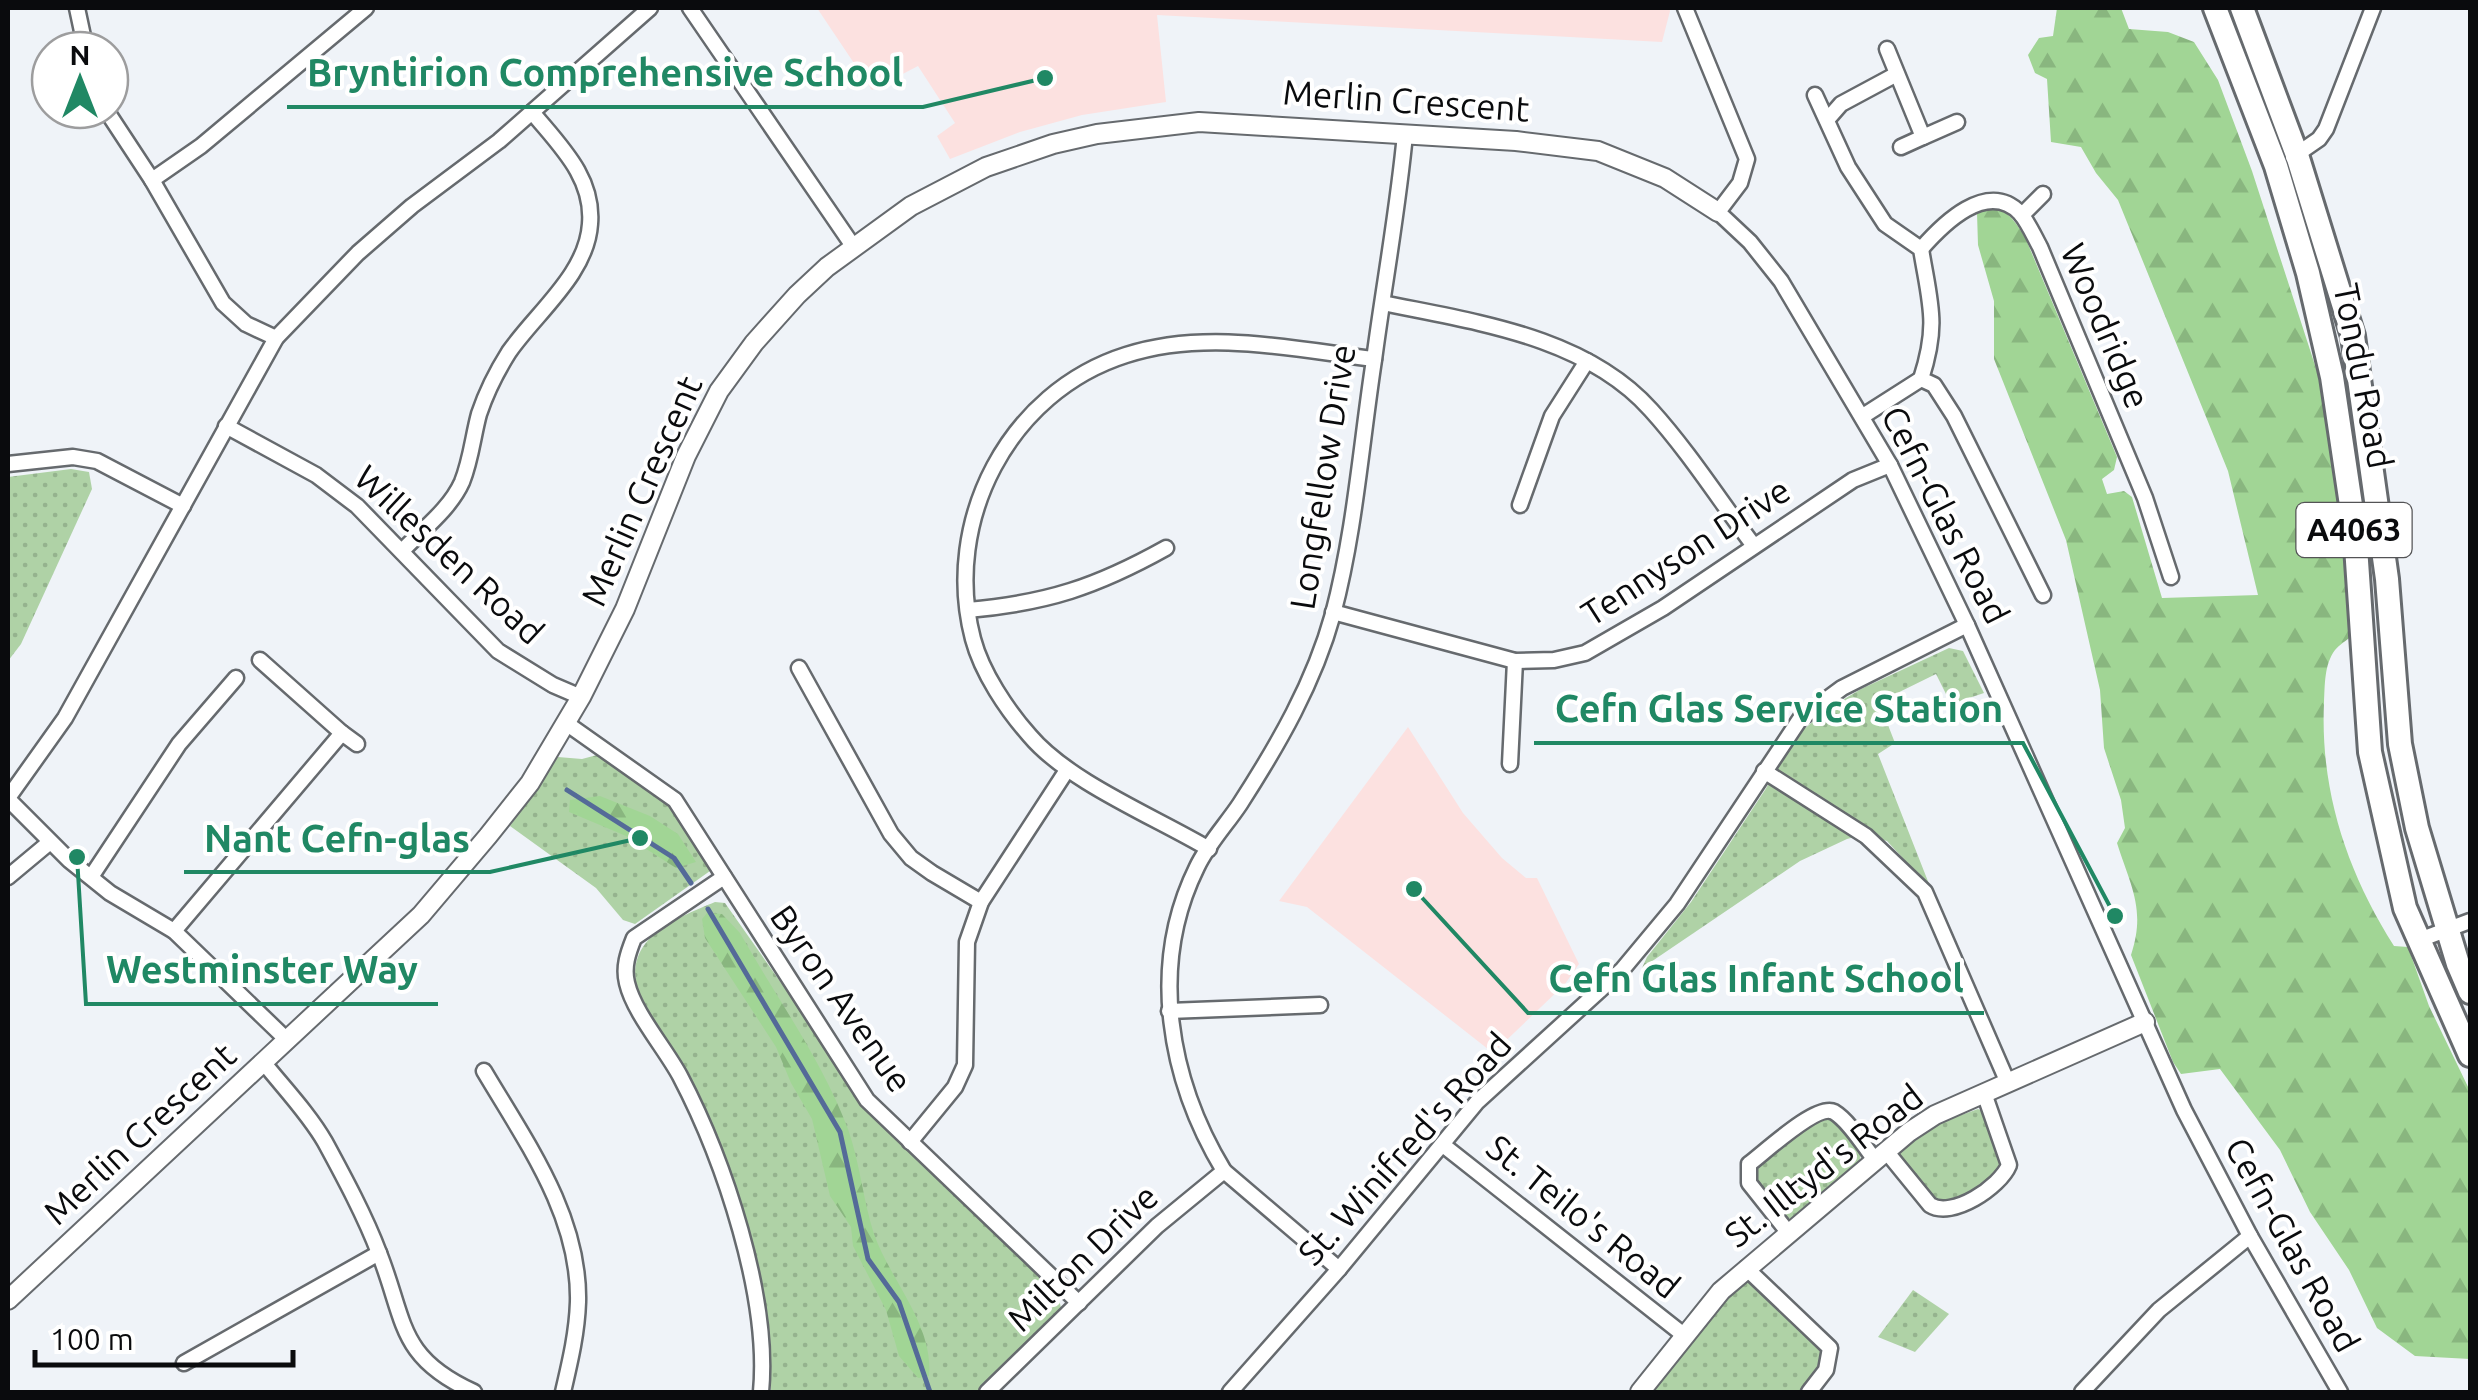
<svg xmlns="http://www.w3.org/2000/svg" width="2478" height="1400" viewBox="0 0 2478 1400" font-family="Ubuntu,sans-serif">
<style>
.education{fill:#fce1e0}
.grass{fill:url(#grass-dots)}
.forest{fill:url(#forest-firs)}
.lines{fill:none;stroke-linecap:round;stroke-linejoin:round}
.stream{stroke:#546a98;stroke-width:5}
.minor-casing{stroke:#666a6e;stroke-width:19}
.tertiary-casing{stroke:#666a6e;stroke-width:22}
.primary-casing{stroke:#666a6e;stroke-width:28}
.minor{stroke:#fff;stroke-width:14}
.tertiary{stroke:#fff;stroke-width:18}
.primary{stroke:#fff;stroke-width:22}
.labels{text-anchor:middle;stroke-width:8;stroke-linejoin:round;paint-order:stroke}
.shield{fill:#fff;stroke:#545456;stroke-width:2.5}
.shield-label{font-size:32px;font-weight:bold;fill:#0a0b0d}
.street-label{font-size:35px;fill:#0a0b0d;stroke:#fff}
.leader{fill:none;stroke:#208864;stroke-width:4}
.callout-dot{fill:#208864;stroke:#fff;stroke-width:4}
.callout-label{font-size:38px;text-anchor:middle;font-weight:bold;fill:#208864;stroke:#fff;stroke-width:8;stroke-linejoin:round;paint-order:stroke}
</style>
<defs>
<pattern id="grass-dots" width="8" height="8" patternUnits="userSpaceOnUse" patternTransform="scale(2.5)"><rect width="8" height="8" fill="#afd2a6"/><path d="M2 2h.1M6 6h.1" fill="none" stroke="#95b38e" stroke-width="1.8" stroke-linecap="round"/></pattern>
<pattern id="forest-firs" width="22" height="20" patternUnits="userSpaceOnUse" patternTransform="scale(2.5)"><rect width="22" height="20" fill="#a1d595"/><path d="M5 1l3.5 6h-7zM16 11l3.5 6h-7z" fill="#89b67f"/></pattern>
</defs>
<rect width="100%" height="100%" fill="#eff3f8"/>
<g class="education">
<polygon points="817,8 1669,8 1670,11 1662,42 1157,15 1166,102 1082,115 1020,132 950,159 937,136 955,123 918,66 872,90"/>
<polygon points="1408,727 1463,813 1502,858 1526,878 1537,878 1579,964 1565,984 1493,1053 1307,907 1279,901"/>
</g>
<g class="grass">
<polygon points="71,469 89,472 92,489 21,644 8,661 8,477"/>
<polygon points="1949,648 1963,651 1984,693 1951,704 1936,674 1879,702 1895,743 1878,754 1931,889 1887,841 1862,835 1847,839 1800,861 1642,968 1647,957 1691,902 1765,790 1799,733 1831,707 1861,689"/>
<polygon points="597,755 667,799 710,871 635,924 623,920 596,888 510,826 558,757 582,759"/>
<path d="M715,902L725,903L836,1061L1057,1290L1061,1308L978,1392H771L763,1310L693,1090L637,989C625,937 675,919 715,902Z"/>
<path d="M1978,1109L1982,1111C2001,1151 2018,1163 1973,1190C1961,1197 1950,1204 1936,1201L1899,1159L1900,1152L1936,1124Z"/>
<polygon points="1830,1118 1836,1121 1861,1151 1860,1161 1792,1218 1784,1219 1755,1182 1759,1165 1818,1119"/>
<polygon points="1748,1282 1820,1345 1821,1365 1800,1392 1652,1392 1741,1283"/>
<polygon points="1913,1290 1949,1314 1915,1352 1878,1337"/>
</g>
<g class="forest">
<path d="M2057,8H2121L2129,29L2168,32L2194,42L2218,80L2252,171L2323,390L2335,461L2353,635C2347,640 2339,645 2335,650C2324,665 2325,685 2324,703C2320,791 2347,872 2394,946L2408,947L2429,1006L2470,1091V1359L2415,1356L2377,1328L2349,1270L2310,1212L2280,1150L2220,1069L2181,1074L2173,1062L2131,955C2146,910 2131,887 2117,843L2125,828L2121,800L2104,748L2100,690L2066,540L1994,359V301L1978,245L1977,213C2002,201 2012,217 2025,237L2117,457L2114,470L2102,479L2107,494L2124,491L2132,497L2162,598L2258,595L2228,471L2118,200L2096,173L2081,147L2051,142L2047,79L2035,73L2028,55L2039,38L2053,36Z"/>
<polygon points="600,796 650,816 678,834 696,862 676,868 626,836 569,812 570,800"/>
<path d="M707,913L722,914L740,933C776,997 822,1060 848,1129C860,1163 863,1200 874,1234C890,1280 934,1325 929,1376L918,1378L899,1356L886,1310L853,1246L851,1227L830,1196L812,1119L791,1083L776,1047L705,938L702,919Z"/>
</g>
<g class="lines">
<g class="stream">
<polyline points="567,790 674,858 691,883"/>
<polyline points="708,909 840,1132 868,1259 899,1302 930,1392"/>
</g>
<g class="minor-casing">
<g id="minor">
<polyline points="77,8 86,50"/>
<polyline points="690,8 853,246"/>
<polyline points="1685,8 1747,159 1740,183 1718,212 1750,242 1781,281 1890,465 1967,625 2184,1110 2250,1236 2340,1392"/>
<polyline points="1887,49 1923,137 1957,122"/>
<path d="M1815,95L1848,167L1885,224L1921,249C1930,304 1939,324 1921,379L1934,385L1954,416L2043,595"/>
<polyline points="106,110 152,180 223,303 246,324 276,338"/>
<polyline points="1827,120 1841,104 1895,75"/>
<polyline points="1901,147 1923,137"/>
<polyline points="2293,157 2319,139 2326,129 2373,8"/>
<polyline points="152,180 201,146 366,8"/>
<polyline points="2022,215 2043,194"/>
<path d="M1921,249C1942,225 1987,179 2020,213C2028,222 2034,236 2040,247L2145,498L2171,577"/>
<path d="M1383,303C1474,322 1585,336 1651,410C1689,452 1720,501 1754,546"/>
<polyline points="1863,416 1921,379"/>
<polyline points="226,426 316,475 357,506 498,651 553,685 581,697"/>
<polyline points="8,464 73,457 97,461 183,506"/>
<polyline points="1520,505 1552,416 1587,361"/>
<path d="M402,551C422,530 450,509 462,482C471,460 473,436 479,414C486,393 497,371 509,352C536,313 587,274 590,224C594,177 559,145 532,112"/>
<path d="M968,610C1047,603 1096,587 1166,548"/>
<polyline points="1333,612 1515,661 1554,660 1585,653 1663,608 1853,480 1890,465"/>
<polyline points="799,668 891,834 911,858 932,873 981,902"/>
<polyline points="566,723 675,800 867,1100 1079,1303"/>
<polyline points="342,733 357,744"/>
<polyline points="1510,764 1515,661"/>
<polyline points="1764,771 1866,836 1925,892 2008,1083"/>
<polyline points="8,798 65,718 276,338 358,253 412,206 499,141 650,8"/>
<polyline points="8,799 69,860 110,893 174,931 287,1040"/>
<path d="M1209,849C1155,817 1069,782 1030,736C1007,710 982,673 973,639C942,521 1009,392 1126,355C1206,329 1293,349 1374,359"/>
<polyline points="8,877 50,842"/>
<polyline points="91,877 179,744 236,678"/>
<path d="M724,877L634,938C628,953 623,967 627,983C634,1013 665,1048 680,1076C724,1160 770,1297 761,1392"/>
<polyline points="174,931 342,733 260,660"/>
<polyline points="2419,940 2470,921"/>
<polyline points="1169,1011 1320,1005"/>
<path d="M264,1063C284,1088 309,1114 325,1142C344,1177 365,1216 379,1253C406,1321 397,1357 474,1392"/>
<path d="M484,1071C526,1142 580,1216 578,1302C577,1333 570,1362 563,1392"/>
<polyline points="910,1142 955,1087 965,1065 967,942 981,902 1067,770"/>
<polyline points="1443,1145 1685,1336"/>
<path d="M1886,1151L1930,1205C1952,1219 2000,1187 2009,1165L1984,1093"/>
<path d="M1788,1232L1749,1183V1164C1764,1153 1817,1103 1834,1112C1849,1121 1864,1146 1875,1160"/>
<polyline points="1746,1268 1830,1348 1826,1370 1809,1392"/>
<path d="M1339,1269L1224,1171C1169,1080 1148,966 1197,867C1208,844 1226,825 1240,804C1278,745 1314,683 1333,614C1355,531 1361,445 1374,360C1384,284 1398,210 1405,134"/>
<polyline points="184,1363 379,1253"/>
<polyline points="987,1392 1157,1226 1224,1171"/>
<polyline points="1230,1392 1339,1269 1477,1102 1622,970 1677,904 1800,719 1842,688 1967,625"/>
<polyline points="2082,1392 2159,1310 2250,1236"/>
</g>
</g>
<g class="tertiary-casing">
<g id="tertiary">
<polyline points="8,1300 421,915 488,836 530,783 581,697 625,609 686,456 719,391 754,343 797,295 827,267 911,206 986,167 1053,144 1097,134 1199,122 1516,141 1598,151 1665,178 1718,212"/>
<polyline points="1640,1392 1721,1291 1909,1132 1935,1115 2145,1022"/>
</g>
</g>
<g class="primary-casing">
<g id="primary">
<polyline points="2215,8 2276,166 2308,273 2332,377 2355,532 2370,752 2405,908 2470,1055"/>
<polyline points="2242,8 2297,155 2353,336 2387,579 2400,744 2417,828 2458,964 2470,992"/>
</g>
</g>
<use href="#minor" class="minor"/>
<use href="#tertiary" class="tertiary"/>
<use href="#primary" class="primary"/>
</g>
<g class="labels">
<rect class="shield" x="2296.5" y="503" width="115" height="54" rx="8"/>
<g class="shield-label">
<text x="2354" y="541">A4063</text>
</g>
<g class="street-label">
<text transform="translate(1406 101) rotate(4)" y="12">Merlin Crescent</text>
<text transform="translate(2105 326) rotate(67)" y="12">Woodridge</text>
<text transform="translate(2363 376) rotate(79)" y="12">Tondu Road</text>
<text transform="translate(1323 477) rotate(-81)" y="12">Longfellow Drive</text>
<text transform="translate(642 491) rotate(-66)" y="12">Merlin Crescent</text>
<text transform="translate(1945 515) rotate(63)" y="12">Cefn-Glas Road</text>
<text transform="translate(1686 552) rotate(-33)" y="12">Tennyson Drive</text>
<text transform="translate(449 555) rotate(43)" y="12">Willesden Road</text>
<text transform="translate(841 999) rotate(55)" y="12">Byron Avenue</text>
<text transform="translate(140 1134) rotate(-43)" y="12">Merlin Crescent</text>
<text transform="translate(1405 1149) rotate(-48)" y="12">St. Winifred's Road</text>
<text transform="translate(1824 1166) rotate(-38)" y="12">St. Illtyd's Road</text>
<text transform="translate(1583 1217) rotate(39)" y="12">St. Teilo's Road</text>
<text transform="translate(2292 1245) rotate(61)" y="12">Cefn-Glas Road</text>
<text transform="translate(1083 1258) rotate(-44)" y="12">Milton Drive</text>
</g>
</g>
<path class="leader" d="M1045 78L923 107H287M2115 916L2023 743H1534M640 838L490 872H184M77 857L86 1004H438M1414 889L1528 1013H1984"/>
<g class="callout-dot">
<circle cx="1045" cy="78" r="10"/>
<circle cx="2115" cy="916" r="10"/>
<circle cx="640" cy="838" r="10"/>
<circle cx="77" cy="857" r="10"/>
<circle cx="1414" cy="889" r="10"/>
</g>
<g class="callout-label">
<text x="605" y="86">Bryntirion Comprehensive School</text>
<text x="1779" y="722">Cefn Glas Service Station</text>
<text x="337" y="852">Nant Cefn-glas</text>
<text x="262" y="983">Westminster Way</text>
<text x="1756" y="992">Cefn Glas Infant School</text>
</g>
<rect width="2478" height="1400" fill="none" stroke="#0a0b0d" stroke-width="20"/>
<g transform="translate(80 80)"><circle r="48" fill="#ffffff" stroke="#9d9d9e" stroke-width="2.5"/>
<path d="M0-8L18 38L0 25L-18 38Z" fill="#208864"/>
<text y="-15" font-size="28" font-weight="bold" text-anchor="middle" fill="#0a0b0d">N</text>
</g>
<path d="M35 1350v15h258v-15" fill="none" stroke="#0a0b0d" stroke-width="5"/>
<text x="50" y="1350" font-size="30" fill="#0a0b0d" stroke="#ffffff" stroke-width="8" paint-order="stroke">100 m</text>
</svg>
